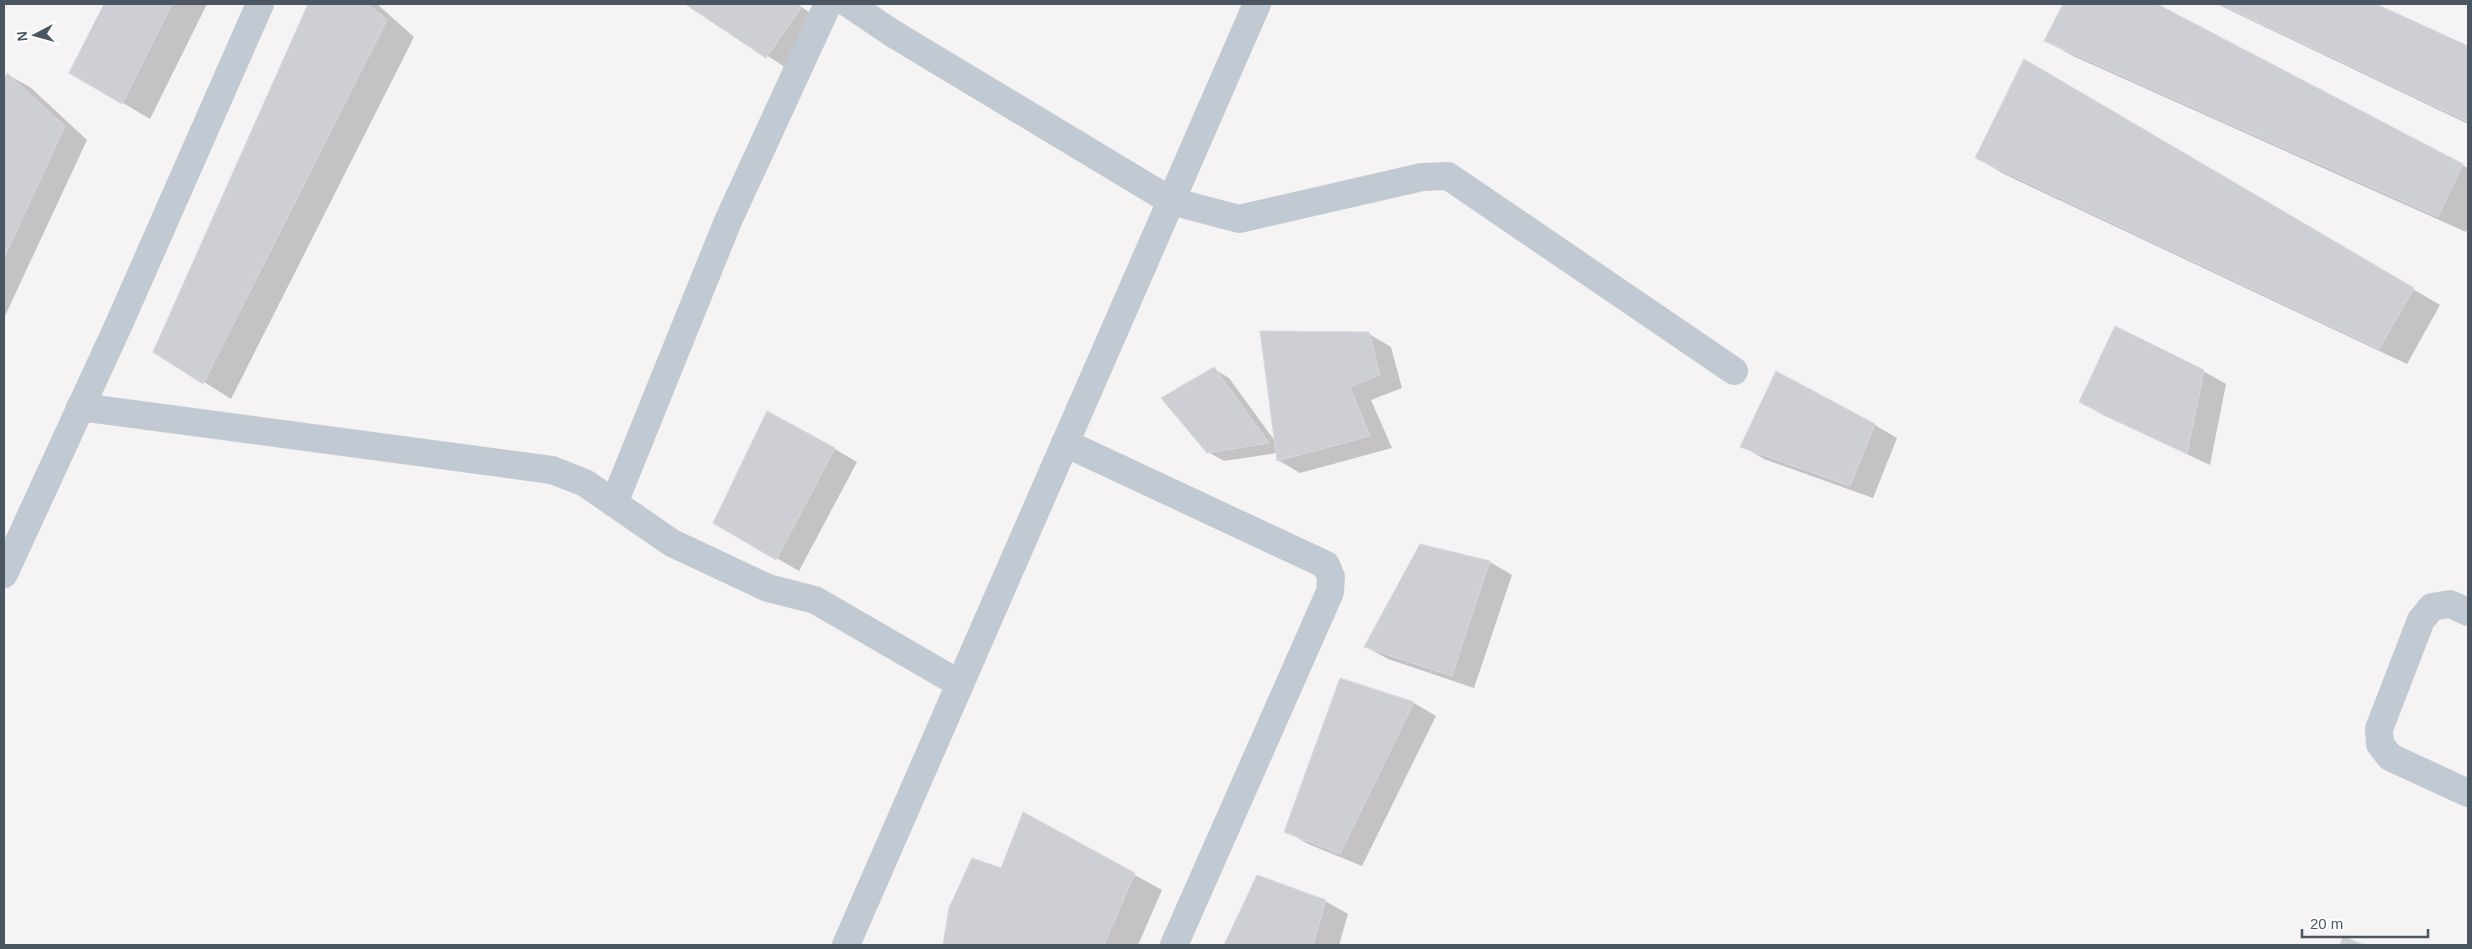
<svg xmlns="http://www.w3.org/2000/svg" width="2472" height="949" viewBox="0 0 2472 949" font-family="Helvetica,sans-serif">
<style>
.shadow{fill:#0003}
.building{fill:#cdcfd5;stroke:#d7d9de}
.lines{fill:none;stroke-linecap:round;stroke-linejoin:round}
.minor{stroke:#c1cad2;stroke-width:28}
</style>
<rect width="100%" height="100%" fill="#f5f3f3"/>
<g class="shadow">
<polygon points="105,4 207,4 150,119 71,72"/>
<polygon points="309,4 377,4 414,37 231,399 155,351"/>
<polygon points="687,4 797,4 828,25 794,73"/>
<polygon points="2064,4 2155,4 2462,165 2468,168 2468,226 2466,232 2073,56 2046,41"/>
<polygon points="2217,4 2373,4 2468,48 2468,124"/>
<polygon points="8,75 30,87 87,140 4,318 4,82"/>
<polygon points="2052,76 2440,305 2407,364 2004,174 1977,158"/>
<polygon points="1369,334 1391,347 1402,388 1371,400 1392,448 1300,473 1278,460 1277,453 1224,461 1208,452 1214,369 1229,378 1275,441"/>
<polygon points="2203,371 2226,384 2210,465 2103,415 2080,402"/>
<polygon points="1875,425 1897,438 1873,498 1764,459 1742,446"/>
<polygon points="835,449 857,462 799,571 715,522"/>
<polygon points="1420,546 1490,562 1512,575 1474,688 1388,659 1366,647"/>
<polygon points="1340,679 1414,703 1436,716 1362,866 1308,844 1286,831"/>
<polygon points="1024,814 1162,890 1138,945 945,945 950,908 1001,869"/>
<polygon points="1258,877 1325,901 1348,914 1339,945 1225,945"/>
</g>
<g class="building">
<polygon points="104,4 172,4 122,104 69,73"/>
<polygon points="308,4 368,4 387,20 203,384 153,352"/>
<polygon points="685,4 795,4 801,8 766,58"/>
<polygon points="2063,4 2157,4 2463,164 2438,217 2044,41"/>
<polygon points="2220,4 2376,4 2468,46 2468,122"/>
<polygon points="2024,59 2414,288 2379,349 1975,158"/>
<polygon points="7,73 65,126 4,258 4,79"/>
<polygon points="2115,326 2204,370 2187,454 2079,402"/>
<polygon points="1260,331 1369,332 1380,375 1350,387 1370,436 1277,461"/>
<polygon points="1214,367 1269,443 1207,453 1161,398"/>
<polygon points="1776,371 1875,424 1850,486 1740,447"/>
<polygon points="767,411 835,448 776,560 713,523"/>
<polygon points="1420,544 1490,561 1452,676 1364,647"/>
<polygon points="1340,678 1414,702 1340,854 1284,832"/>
<polygon points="1023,812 1135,873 1104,945 943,945 949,908 972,858 1001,868"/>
<polygon points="1257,875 1326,900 1313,945 1224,945"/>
<polygon points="2343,936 2364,945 2340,945"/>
</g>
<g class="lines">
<g class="minor">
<polyline points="849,4 892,33 1171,201 1239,219 1422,177 1448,176 1734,371"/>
<polyline points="80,407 552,470 585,483 672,543 768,588 815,600 960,684"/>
<polyline points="1065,443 1326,565 1331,577 1330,592 1174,945"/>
<polyline points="614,503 728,221 828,4"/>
<polyline points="4,574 119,324 260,4"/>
<polyline points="2468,612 2450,604 2432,607 2421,620 2379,729 2380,744 2390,757 2468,793"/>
<polyline points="846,945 1257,4"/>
</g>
</g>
<rect width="2472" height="949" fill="none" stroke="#4a5661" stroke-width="10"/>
<g transform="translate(35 35) rotate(264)" stroke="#ffffff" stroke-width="4" paint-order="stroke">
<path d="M0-4L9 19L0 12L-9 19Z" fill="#4a5661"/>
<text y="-8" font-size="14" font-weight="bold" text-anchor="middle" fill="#4a5661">N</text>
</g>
<path d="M2302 929v8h126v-8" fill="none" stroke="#4a5661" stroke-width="2.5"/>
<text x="2310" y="929" font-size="15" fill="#4a5661" stroke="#ffffff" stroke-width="4" paint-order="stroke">20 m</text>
</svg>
